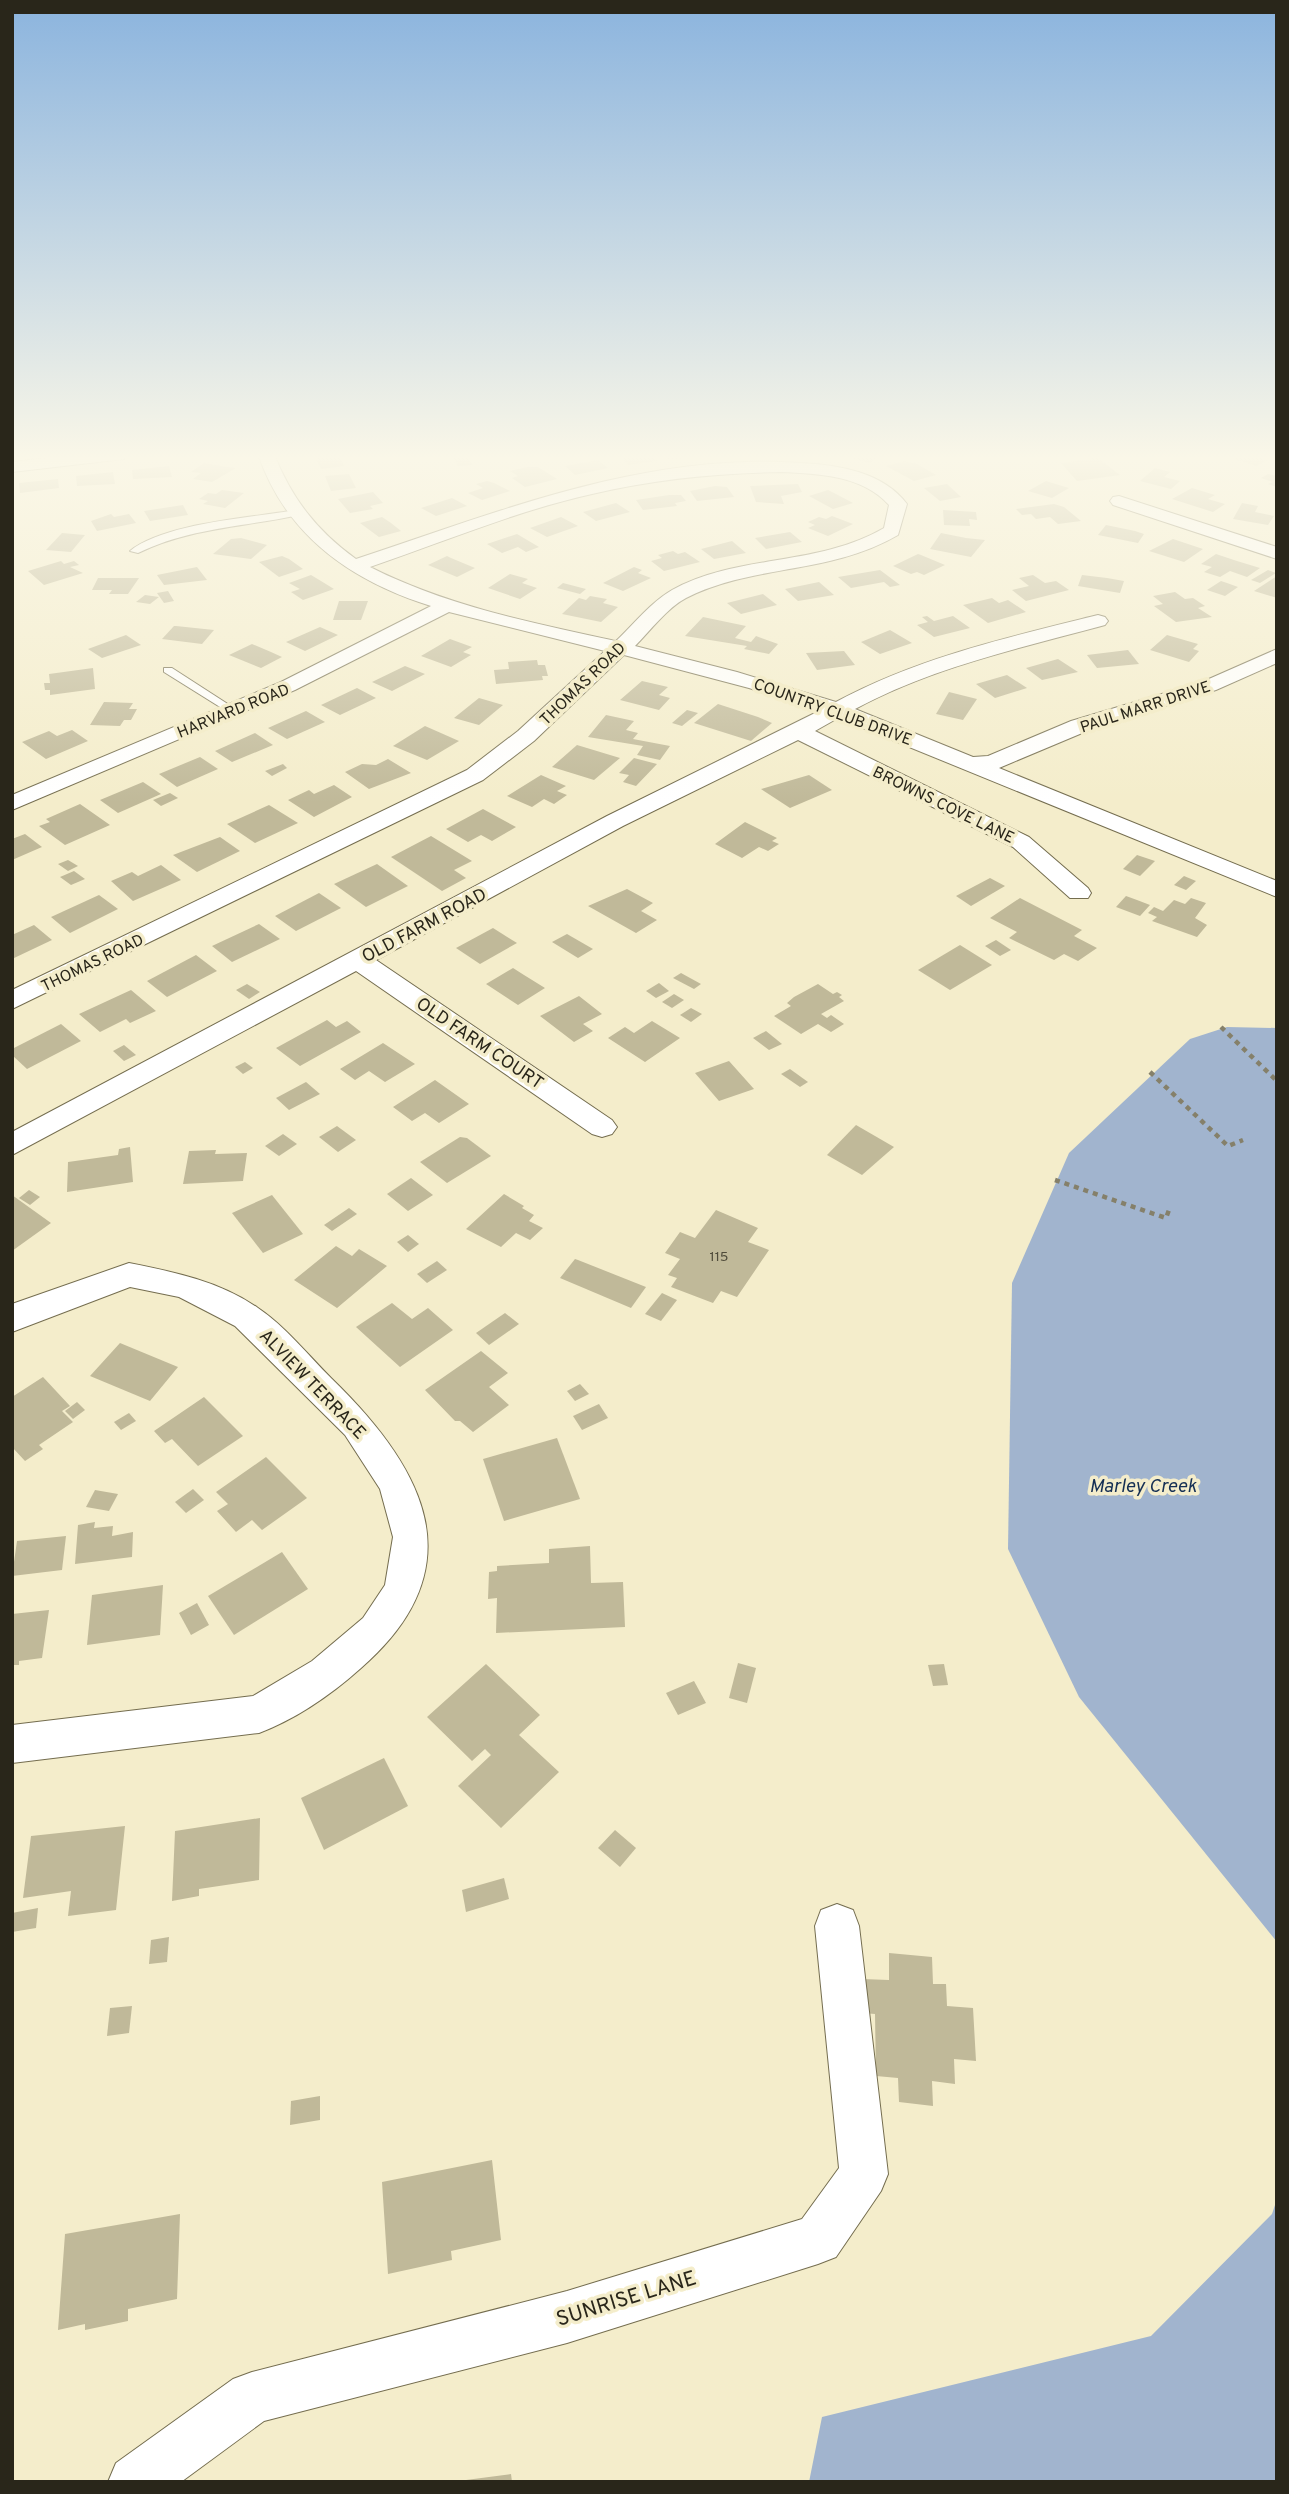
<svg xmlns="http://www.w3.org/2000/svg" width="1289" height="2494" viewBox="0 0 1289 2494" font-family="Overpass,sans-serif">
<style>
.water{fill:#a1b4ce}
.building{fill:#c0b999}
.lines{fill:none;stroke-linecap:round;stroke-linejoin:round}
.service-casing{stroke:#746d4f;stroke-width:2}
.minor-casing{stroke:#746d4f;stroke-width:2}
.path{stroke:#85806a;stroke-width:4.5;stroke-dasharray:5 5;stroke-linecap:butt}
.service{fill:#fff;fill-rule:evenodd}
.minor{fill:#fff;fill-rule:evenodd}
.labels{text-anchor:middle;stroke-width:7;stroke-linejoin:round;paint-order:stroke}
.number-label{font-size:14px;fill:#4f4b3a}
.far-street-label{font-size:16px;fill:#29261a;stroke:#f4edcb}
.street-label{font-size:18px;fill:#29261a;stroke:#f4edcb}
.water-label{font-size:19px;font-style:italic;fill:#152f54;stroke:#f4edcb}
.near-street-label{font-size:21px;fill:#29261a;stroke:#f4edcb}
</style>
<rect width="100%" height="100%" fill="#f4edcb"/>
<g class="water">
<polygon points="1227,1027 1277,1028 1277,1942 1079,1697 1008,1549 1012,1283 1069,1153 1190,1039"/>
<polygon points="1277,2199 1277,2482 809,2482 822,2417 1151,2336 1272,2214"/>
</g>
<g class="building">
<polygon points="314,454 339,454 344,466 321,469"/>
<polygon points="632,454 650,454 657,461 628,465 620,456"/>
<polygon points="666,454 704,454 704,456 669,459"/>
<polygon points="835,454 875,454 879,455 870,463"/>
<polygon points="1245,454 1249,454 1268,460 1256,466 1235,459"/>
<polygon points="468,456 472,465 458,466 454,458"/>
<polygon points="1098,458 1120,475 1077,481 1061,463"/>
<polygon points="598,460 608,468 575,475 565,466"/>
<polygon points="905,461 917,464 936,475 914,481 886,466"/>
<polygon points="204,463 227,467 236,468 212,482 193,479 201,473 191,472"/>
<polygon points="169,466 172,477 133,479 132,470"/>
<polygon points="527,467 538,467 557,479 525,487 512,478 518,476 510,471"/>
<polygon points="1155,468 1170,472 1164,477 1180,481 1171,489 1140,481"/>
<polygon points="113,472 115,484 77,486 76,476"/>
<polygon points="349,474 356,488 331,491 325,476"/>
<polygon points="1268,474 1277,476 1277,487 1268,484 1273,482 1261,478"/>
<polygon points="58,479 59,488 20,493 19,483"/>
<polygon points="487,481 494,483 510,491 482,500 468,493 483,488 476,484"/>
<polygon points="1046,481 1049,482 1069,488 1052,498 1028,491"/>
<polygon points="798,484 802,492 781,496 784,504 756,502 750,486"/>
<polygon points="947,484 961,497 940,501 924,488"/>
<polygon points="715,486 727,487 734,497 697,501 690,491"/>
<polygon points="1192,488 1215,495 1208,499 1225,504 1213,512 1172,499"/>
<polygon points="222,490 244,493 225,508 203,504 208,501 199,499 208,493 216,494"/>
<polygon points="828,490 836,494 853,503 833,509 809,496"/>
<polygon points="373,492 383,503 370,506 373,509 350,513 338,499"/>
<polygon points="669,495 681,495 686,501 675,503 677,506 643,510 636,500"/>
<polygon points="452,498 467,506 436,516 421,508"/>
<polygon points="616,503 630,512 596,521 583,512"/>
<polygon points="1242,503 1258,506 1255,512 1274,516 1268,525 1233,519"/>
<polygon points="1054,504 1064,507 1081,521 1058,524 1050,517 1036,519 1031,514 1022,515 1016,509"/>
<polygon points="183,505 188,515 150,521 144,511"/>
<polygon points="943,510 976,512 977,520 969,519 970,526 944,525"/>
<polygon points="111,514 114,517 129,514 136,523 97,531 91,521"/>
<polygon points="832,516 853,524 828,536 808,528 815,525 808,522 819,517 826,519"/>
<polygon points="382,517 391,523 401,531 379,537 360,523"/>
<polygon points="561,517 578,526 547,537 530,528"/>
<polygon points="1106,525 1135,531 1144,534 1138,543 1098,535"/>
<polygon points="790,532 802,542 766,549 755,538"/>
<polygon points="62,533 85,535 71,552 46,550"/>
<polygon points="941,533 966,538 985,540 971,557 930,549"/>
<polygon points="517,534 539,547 526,552 518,547 502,553 487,544"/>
<polygon points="241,538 267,545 251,559 213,554 231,539"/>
<polygon points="1173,539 1203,549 1184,562 1149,551"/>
<polygon points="732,541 746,553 714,559 701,549"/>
<polygon points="673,551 678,554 685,552 700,562 664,571 651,561 662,558 658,555"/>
<polygon points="918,554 921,555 945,565 924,575 917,572 911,574 893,566"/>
<polygon points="1216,554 1237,561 1260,568 1247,577 1230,571 1220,577 1204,572 1212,567 1201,564"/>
<polygon points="282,556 289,559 303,569 279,577 259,562"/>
<polygon points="447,556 451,558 475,568 457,577 428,565"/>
<polygon points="61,561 64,564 74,561 79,565 70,567 83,573 44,585 28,571"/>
<polygon points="197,567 207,580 164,585 157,575"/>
<polygon points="634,567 642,570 638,573 651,578 623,591 603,583"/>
<polygon points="880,570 900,585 890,587 884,582 851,588 838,577"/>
<polygon points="1268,570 1276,573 1260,583 1251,580"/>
<polygon points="510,574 528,579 522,583 537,588 520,599 488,588"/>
<polygon points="311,575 321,581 334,589 303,600 291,592 300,589 289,583"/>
<polygon points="1033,575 1045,583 1056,581 1069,590 1026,601 1012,590 1029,586 1019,578"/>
<polygon points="1082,575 1107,578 1124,581 1120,593 1078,586"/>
<polygon points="1277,576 1277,598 1254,591"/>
<polygon points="98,578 139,578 128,594 109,594 112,590 92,590"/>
<polygon points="1221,581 1227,583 1238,587 1225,596 1207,590"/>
<polygon points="819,582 834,595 798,601 785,589"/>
<polygon points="563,583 586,589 580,594 557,588"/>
<polygon points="168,591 174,601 164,603 157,593"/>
<polygon points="1175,592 1185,599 1193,598 1205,606 1198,608 1212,617 1176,622 1154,606 1163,604 1153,596"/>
<polygon points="763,594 777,605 741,614 727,603"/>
<polygon points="145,595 159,597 150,604 136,602"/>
<polygon points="590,596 607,599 603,603 618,607 601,622 562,614 579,598 586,600"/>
<polygon points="992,598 999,603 1008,600 1026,612 988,623 963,605"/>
<polygon points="339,601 368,601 361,620 333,620"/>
<polygon points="927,616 934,621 953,616 970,628 934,637 917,625 928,622 922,617"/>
<polygon points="703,617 746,626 735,638 751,642 756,636 778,644 769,654 744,649 747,646 685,636"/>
<polygon points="174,626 176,626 214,630 202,644 162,639"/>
<polygon points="320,627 338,635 305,651 286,642"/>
<polygon points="890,630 912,643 880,654 861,642"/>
<polygon points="126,635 141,645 102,658 88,649"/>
<polygon points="1167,635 1198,644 1193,649 1199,651 1189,662 1150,650"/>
<polygon points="450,639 472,647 463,652 471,655 451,667 421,656"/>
<polygon points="252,644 271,652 282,657 261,668 229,655"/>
<polygon points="1128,650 1139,664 1097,668 1087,655"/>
<polygon points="844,651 855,665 817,670 806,653"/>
<polygon points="1058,659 1078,672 1042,680 1026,668"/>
<polygon points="537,660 538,665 545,665 548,676 542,676 543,680 496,684 494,670 509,669 508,662"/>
<polygon points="405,666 425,674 392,691 372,682"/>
<polygon points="93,668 95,689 50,695 50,690 45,690 44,683 50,683 49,674"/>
<polygon points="1007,675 1027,688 995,698 976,684"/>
<polygon points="642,681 668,687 659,695 670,698 659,710 620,700"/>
<polygon points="357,688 376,698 340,715 321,705"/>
<polygon points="949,692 977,699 963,720 936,714"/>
<polygon points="479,698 503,705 479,725 454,718"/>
<polygon points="104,702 133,703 129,709 137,709 131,720 124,720 120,726 90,725"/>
<polygon points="718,704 758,717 772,723 751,741 694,723"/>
<polygon points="687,710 698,713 682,726 672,723"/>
<polygon points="306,711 325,722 287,739 268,728"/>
<polygon points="606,715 634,721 626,730 638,733 633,739 670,746 660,760 637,755 643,746 588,737"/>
<polygon points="425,726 459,741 427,760 393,746"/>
<polygon points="72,730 88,741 46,759 22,742 49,731 57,736"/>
<polygon points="255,733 273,745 232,762 215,751"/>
<polygon points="577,745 620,758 594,780 552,767"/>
<polygon points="200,757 218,769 177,787 159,774"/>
<polygon points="634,758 657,764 636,786 623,782 629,775 619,773"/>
<polygon points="388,759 411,773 369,789 345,772 362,764 376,765"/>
<polygon points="283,764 287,768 272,776 265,771"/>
<polygon points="541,775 566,786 557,791 567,795 554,804 544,799 532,807 507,796"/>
<polygon points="809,775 832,790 790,808 761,789"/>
<polygon points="143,782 161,794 118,813 100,800"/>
<polygon points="334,785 352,797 314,817 288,800 309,790 314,794"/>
<polygon points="170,793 178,798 161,806 153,800"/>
<polygon points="80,804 110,825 65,845 39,826 50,822 46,819"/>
<polygon points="269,805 298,823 255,843 227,824"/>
<polygon points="483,809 516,827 492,841 481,835 468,842 446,829"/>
<polygon points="745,822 777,838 772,841 779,844 768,851 759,847 742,858 715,844"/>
<polygon points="25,834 42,847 12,860 12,839"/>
<polygon points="431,836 472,861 454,870 466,878 442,891 391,857"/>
<polygon points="220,837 240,851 197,872 173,855"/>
<polygon points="1137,855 1155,861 1140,876 1123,869"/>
<polygon points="68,860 78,866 68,871 58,864"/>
<polygon points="377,864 408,886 366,907 334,884"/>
<polygon points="161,865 181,880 133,901 111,881 132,872 138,876"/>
<polygon points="74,871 85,879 71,885 60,877"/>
<polygon points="1184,876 1196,881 1186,890 1174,885"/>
<polygon points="990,878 1005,886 971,906 956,896"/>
<polygon points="627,889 653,903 641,911 657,920 636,933 588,906"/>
<polygon points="319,893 341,908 296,931 275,916"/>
<polygon points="99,895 118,909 70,933 51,917"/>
<polygon points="1126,896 1137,900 1150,905 1140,916 1116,907"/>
<polygon points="1020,898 1082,930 1074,936 1097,948 1078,961 1064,954 1054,960 1009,938 1017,932 990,918"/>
<polygon points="1191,898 1206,903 1195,918 1207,925 1197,937 1152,921 1157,917 1148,913 1154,907 1163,911 1174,900 1185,904"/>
<polygon points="259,924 280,939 232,962 212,946"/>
<polygon points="34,925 52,940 12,959 12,935"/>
<polygon points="493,928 517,943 480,964 456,948"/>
<polygon points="567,934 593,949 578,958 552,942"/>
<polygon points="996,940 1011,950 1000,956 985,946"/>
<polygon points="960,945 992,965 950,990 918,970"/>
<polygon points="196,955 217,971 167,997 147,981"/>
<polygon points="513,968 524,975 545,988 518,1005 486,984"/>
<polygon points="681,973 701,984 694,989 673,978"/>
<polygon points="659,983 669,991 656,998 646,991"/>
<polygon points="247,984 260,992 249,999 236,990"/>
<polygon points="818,984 833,994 837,992 842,995 839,997 844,1001 821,1014 827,1018 831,1015 844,1024 831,1032 818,1024 801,1034 774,1016 791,1006 787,1003 794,997"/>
<polygon points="131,990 156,1011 130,1023 126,1019 100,1032 79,1014"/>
<polygon points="674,994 684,1000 672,1008 662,1002"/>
<polygon points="579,996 602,1014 583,1024 593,1031 574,1042 540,1016"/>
<polygon points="691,1008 702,1014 691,1022 680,1015"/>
<polygon points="327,1020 336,1027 347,1021 361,1032 300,1066 276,1048"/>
<polygon points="652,1021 680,1038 645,1062 608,1038 625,1027 634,1033"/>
<polygon points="61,1024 81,1041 27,1069 12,1055 12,1049"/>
<polygon points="766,1031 782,1044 769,1050 753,1038"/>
<polygon points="383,1043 415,1064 385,1082 369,1071 355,1080 340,1069"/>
<polygon points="124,1045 136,1055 124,1061 113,1051"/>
<polygon points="729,1061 754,1089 719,1101 695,1073"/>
<polygon points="245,1062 253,1068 243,1074 235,1067"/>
<polygon points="790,1069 808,1082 800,1087 781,1074"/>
<polygon points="435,1080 469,1104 439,1123 425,1113 412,1121 393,1107"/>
<polygon points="306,1082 320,1094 289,1110 276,1098"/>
<polygon points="856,1125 894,1147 862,1175 827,1155"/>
<polygon points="337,1126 356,1140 338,1152 319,1137"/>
<polygon points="283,1134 297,1144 279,1156 265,1146"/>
<polygon points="460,1137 467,1138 491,1156 447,1183 420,1162"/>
<polygon points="130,1147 133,1182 67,1192 68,1162 118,1155 119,1149"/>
<polygon points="216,1150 215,1154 247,1153 243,1181 183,1184 189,1151"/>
<polygon points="411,1178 433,1195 408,1211 387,1194"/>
<polygon points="29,1190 40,1197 30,1205 19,1198"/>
<polygon points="504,1194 524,1206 522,1208 534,1215 529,1221 543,1228 530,1240 516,1233 501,1247 466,1229"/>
<polygon points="12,1195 51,1223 12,1251"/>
<polygon points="272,1195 303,1234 263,1253 232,1213"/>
<polygon points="349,1208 357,1214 332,1231 324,1225"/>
<polygon points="716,1210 758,1228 748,1242 769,1250 737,1297 721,1291 713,1303 671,1287 677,1278 668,1275 680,1259 665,1253 680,1232 695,1238"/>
<polygon points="408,1235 419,1244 408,1252 397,1242"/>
<polygon points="336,1246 352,1256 359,1249 387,1266 337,1308 294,1280"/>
<polygon points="575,1259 578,1260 646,1287 631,1308 560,1278"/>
<polygon points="437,1261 447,1270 427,1283 417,1274"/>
<polygon points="662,1293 677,1300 661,1321 645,1314"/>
<polygon points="392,1303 412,1319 428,1308 453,1330 400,1367 356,1327"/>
<polygon points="505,1313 519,1324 489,1345 476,1333"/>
<polygon points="120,1343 178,1367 150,1401 90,1376"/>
<polygon points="481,1351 508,1373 489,1387 509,1405 473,1432 460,1421 455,1421 425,1390"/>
<polygon points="43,1377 70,1406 62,1411 73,1422 39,1445 43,1449 25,1461 12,1447 12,1397"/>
<polygon points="580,1384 589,1394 575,1401 567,1391"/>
<polygon points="204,1397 243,1436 198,1466 172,1439 165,1443 154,1431"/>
<polygon points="77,1402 85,1410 73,1419 65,1411"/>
<polygon points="599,1404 608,1418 582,1430 573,1416"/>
<polygon points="129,1413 136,1421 121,1430 114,1422"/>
<polygon points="557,1438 580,1499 504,1521 483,1459"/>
<polygon points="266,1457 307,1498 262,1530 252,1520 236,1532 217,1511 228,1504 216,1492"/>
<polygon points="193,1489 204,1500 186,1513 175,1502"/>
<polygon points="95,1490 118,1494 109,1511 86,1507"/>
<polygon points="95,1522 94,1528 113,1526 112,1536 133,1532 132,1557 75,1564 78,1525"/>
<polygon points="66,1536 62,1570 12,1576 17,1541"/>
<polygon points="590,1546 591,1583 623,1582 625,1627 496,1633 497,1598 488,1599 489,1572 497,1571 497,1566 549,1563 549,1549"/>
<polygon points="282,1552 308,1589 234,1635 208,1596"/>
<polygon points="163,1585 160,1635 87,1645 92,1595"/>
<polygon points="197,1603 209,1625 191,1635 179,1613"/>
<polygon points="49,1610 42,1658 19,1661 19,1665 12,1665 12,1614"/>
<polygon points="738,1663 756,1668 747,1703 729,1698"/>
<polygon points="486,1664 540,1715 519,1735 559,1772 501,1828 458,1786 491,1755 485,1749 472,1761 427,1717"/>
<polygon points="944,1664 948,1685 933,1686 928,1665"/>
<polygon points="694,1681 706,1703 678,1715 666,1693"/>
<polygon points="384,1758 408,1806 324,1850 301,1798"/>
<polygon points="260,1818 259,1880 199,1889 199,1896 172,1901 175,1831"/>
<polygon points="125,1826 116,1910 68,1916 71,1891 23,1898 31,1836"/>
<polygon points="615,1830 636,1848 620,1867 598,1848"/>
<polygon points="504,1878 509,1899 466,1912 462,1890"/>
<polygon points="38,1908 36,1928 12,1932 12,1913"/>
<polygon points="169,1937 167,1962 149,1964 151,1940"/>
<polygon points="889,1953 932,1957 933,1984 946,1984 947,2006 973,2008 976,2061 954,2059 955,2084 932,2081 933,2106 899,2102 898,2078 876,2076 875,2014 863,2013 862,1979 889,1980"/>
<polygon points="132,2006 129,2033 107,2036 110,2008"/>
<polygon points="320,2096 320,2120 290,2125 291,2101"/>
<polygon points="492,2160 501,2240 451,2251 452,2260 388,2274 382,2182"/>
<polygon points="180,2214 177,2299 128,2309 128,2321 85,2330 85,2324 58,2330 65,2234"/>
<polygon points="511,2474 512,2482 466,2482 466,2480"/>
</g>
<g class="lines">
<g class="service-casing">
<g id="service">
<path d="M296,510L299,511V515C244,527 189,528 138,553L130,551C165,523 251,518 296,510Z"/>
<polygon points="164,668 172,668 237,710 228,712 164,672"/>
</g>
</g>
<g class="minor-casing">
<g id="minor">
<polygon points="81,454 132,454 124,459 12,472 12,462"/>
<path d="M258,454H274C292,499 317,531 356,559C501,511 645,452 801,463C839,465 883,472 907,504L898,535C830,575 752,564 686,598C667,608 650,631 635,646L737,672L836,702C917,658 1009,637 1098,615L1105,617L1108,621L1105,625C1020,648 933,667 855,709L973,757L988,756L1071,721L1202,682L1277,649V663L1216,690L1087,731L999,768L1277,881V897L838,718L815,731L1029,837L1088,888L1091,893L1088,898H1070L1013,847L798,740L623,826L376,960L612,1120L617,1127L612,1134L602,1137L592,1134L356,971L12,1155V1132L607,816L819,711L749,688L624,655L534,741L483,780L12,1009V990L467,770L518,731L605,651L449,612L295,690L12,810V795L281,682L431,606C351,581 286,536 258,454ZM782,472C819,474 862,475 889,505L884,528C817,567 736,554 672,590C651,602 633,625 616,641C532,623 447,606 370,567C443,542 516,511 592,494C655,479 718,473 782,472Z"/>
<polygon points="1119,496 1277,547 1277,559 1113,505 1110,501 1113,497"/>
<path d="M129,1263C174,1272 219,1281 258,1308C285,1326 308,1355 331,1378C425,1469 477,1567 361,1668C332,1694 296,1719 259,1733L12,1763V1725L253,1696L312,1661L363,1618L385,1585L393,1537L380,1489L345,1435L235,1326L179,1297L130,1287L12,1332V1304Z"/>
<polygon points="837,1904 853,1910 859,1926 888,2174 881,2191 836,2257 818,2264 567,2343 264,2421 181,2482 108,2482 116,2463 233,2379 252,2372 567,2291 802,2219 839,2168 815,1926 821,1910"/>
</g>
</g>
<g class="path">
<polyline points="1221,1027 1277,1081"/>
<polyline points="1150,1072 1228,1146 1243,1140"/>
<polyline points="1055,1180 1166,1218 1169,1210"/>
</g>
<use href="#service" class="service"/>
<use href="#minor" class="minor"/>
</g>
<linearGradient id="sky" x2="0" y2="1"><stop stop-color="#8bb4de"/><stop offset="0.57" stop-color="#faf7e8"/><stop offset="1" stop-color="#faf7e8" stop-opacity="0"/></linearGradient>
<rect width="1289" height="803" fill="url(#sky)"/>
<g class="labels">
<g class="number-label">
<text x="719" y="1261">115</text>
</g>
<g class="far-street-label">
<text transform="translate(582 683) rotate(-44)" y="6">THOMAS ROAD</text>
<text transform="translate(1145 706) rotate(-18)" y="6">PAUL MARR DRIVE</text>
<text transform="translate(233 710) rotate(-22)" y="6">HARVARD ROAD</text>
<text transform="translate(833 711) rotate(20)" y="6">COUNTRY CLUB DRIVE</text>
<text transform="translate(944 804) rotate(26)" y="6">BROWNS COVE LANE</text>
<text transform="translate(92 962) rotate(-26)" y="6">THOMAS ROAD</text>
</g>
<g class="street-label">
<text transform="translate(424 925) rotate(-28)" y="6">OLD FARM ROAD</text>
<text transform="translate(480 1043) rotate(34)" y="6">OLD FARM COURT</text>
<text transform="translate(313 1384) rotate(46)" y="6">ALVIEW TERRACE</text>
</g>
<g class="water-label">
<text x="1143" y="1492">Marley Creek</text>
</g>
<g class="near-street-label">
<text transform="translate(626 2298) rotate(-17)" y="7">SUNRISE LANE</text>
</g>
</g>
<rect width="1289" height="2494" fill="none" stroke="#29261a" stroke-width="28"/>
</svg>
